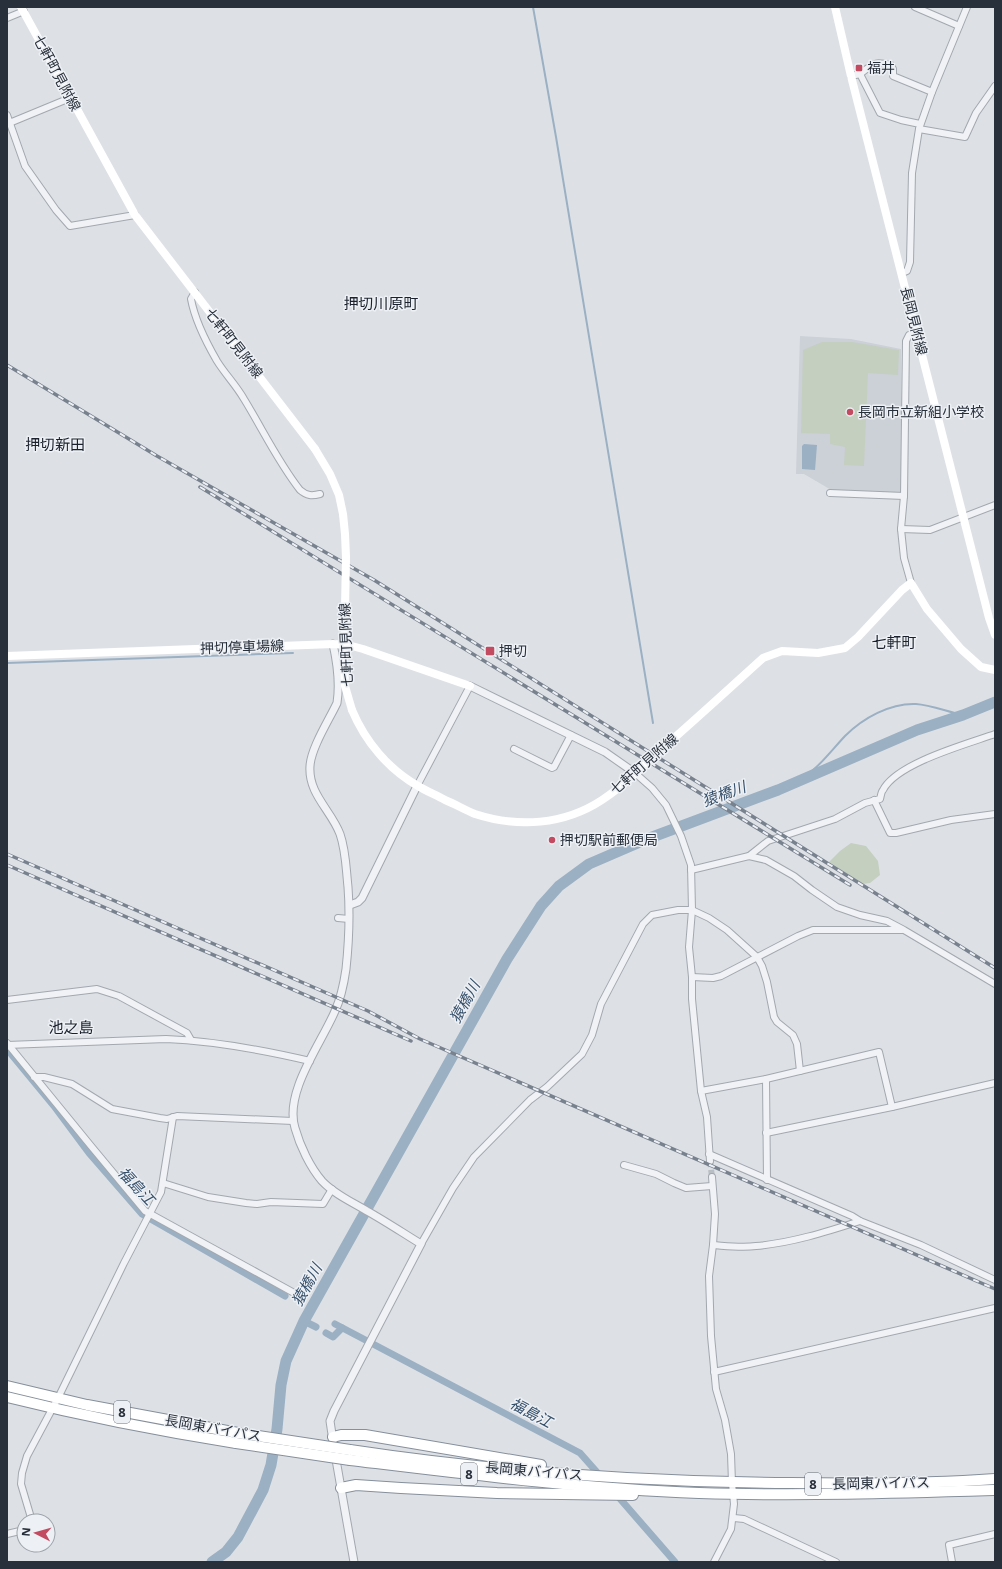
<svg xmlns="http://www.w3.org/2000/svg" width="1002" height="1569" viewBox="0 0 1002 1569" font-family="'Open Sans','Noto Sans JP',sans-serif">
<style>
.built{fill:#ccd0d7}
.green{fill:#c4cfbf}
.water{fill:#9bb0c3}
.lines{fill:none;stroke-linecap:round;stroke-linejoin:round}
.stream{stroke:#9bb0c3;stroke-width:2}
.canal{stroke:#9bb0c3;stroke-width:7}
.river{stroke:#9bb0c3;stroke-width:11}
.minor-tunnel{stroke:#b9bec4;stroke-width:6;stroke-dasharray:6 3;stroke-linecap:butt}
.minor-casing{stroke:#a3a8af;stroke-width:8}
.tertiary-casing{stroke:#a3a8af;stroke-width:9}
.trunk-casing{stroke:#868f9b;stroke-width:12}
.minor{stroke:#f0f2f5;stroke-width:6}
.tertiary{stroke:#f0f2f5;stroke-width:7}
.secondary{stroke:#fff;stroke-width:8}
.trunk{stroke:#fff;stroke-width:10}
.rail-casing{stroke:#78818e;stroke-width:3.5}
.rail{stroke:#edf0f4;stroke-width:2;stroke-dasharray:6;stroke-linecap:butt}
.trunk-bridge-casing{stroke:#868f9b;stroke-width:12;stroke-linecap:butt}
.secondary-bridge{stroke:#fff;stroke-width:8}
.trunk-bridge{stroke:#fff;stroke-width:10}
.poi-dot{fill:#c24b61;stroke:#edf0f4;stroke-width:1.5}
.labels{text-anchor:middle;stroke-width:3;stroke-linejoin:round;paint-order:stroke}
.shield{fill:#edf0f4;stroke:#636a72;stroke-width:1}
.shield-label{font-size:13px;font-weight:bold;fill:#28303b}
.poi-label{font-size:14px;fill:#28303b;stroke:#edf0f4;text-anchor:start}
.street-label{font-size:14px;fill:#28303b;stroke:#edf0f4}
.neighbourhood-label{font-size:15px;fill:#1a212c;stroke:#edf0f4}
.water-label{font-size:15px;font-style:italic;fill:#36506b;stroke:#edf0f4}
</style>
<rect width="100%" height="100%" fill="#dde1e6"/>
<polygon class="built" points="800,336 851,339 901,349 901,493 833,491 804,474 796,474"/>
<g class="green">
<polygon points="822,342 852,342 899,350 898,375 868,373 864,466 844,465 845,447 830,444 830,434 801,433 803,350"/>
<polygon points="851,843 866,846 878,861 880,875 870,883 863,884 829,862 840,851"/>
</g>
<polygon class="water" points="804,444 817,445 815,470 802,469 802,446"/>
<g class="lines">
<g class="stream">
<polyline points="533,7 556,137 653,723"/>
<polyline points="7,663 293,653"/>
<path d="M794,783C816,772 829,753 845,736C863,718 890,703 916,704C931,705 948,712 963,715"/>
</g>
<g class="canal">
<polyline points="7,1049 54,1106 89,1153 142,1214 285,1296"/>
<polyline points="304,1321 316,1327"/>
<polyline points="335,1324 580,1453 603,1479"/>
<polyline points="326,1333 333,1337 342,1328"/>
<polyline points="615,1493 675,1562"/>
</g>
<polyline class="river" points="212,1562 226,1552 238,1537 263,1490 271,1465 277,1429 281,1385 286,1361 304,1321 507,959 541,906 559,886 589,864 647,839 778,790 917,730 963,715 995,702"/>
<polyline class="minor-tunnel" points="710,1161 712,1177"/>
<g class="minor-casing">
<g id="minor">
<polyline points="915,7 959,26"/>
<polyline points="7,18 24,11"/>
<path d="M860,74C874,64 872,61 891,65L893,69V76L932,92"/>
<polyline points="851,76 860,74 880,113 901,120 920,124"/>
<polyline points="7,115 25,166 56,210 70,226 135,215"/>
<polyline points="7,124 70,98"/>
<polyline points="919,129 965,137 976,113 995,86"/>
<polyline points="902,273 907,271 910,262 912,173 919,129 932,92 967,7"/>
<path d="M195,292L191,299C195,321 206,342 217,361C225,374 236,385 244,399C263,430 278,462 300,490C307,496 312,496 320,494"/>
<polyline points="830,493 904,496"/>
<polyline points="901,529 930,530 995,505"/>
<polyline points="911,583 904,558 901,529 904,496 906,341 909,335 917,332"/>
<polyline points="514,749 552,768 554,767 571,735"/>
<polyline points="635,773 652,788 666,805 681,836 691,865 692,910 689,947 692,977 692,999 701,1091 707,1117 710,1161"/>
<polyline points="417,786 470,686"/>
<polyline points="874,800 890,833 896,833 951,820 995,814"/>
<path d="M749,856L768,841L835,819L865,803L880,799C881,796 881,792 883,790C897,763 967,744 995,734"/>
<polyline points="691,870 749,856 766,860 794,876 812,890 837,907 860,915 887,921 904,930 995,984"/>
<polyline points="338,918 349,919"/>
<polyline points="692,977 713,978 721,976 798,936 813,930 902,930"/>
<polyline points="7,1000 97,989 119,996 187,1033 191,1040"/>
<polyline points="7,1043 91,1146 145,1211 296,1294"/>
<path d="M7,1045L166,1039C214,1041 263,1050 310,1061"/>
<polyline points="34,1077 44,1077 72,1084 112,1109 160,1118 167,1119 177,1116 293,1121"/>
<polyline points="766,1079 767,1180"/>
<polyline points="701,1091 766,1079 879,1052 892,1107"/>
<polyline points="766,1133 892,1107 995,1083"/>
<polyline points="709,1154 852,1216 860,1221 921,1245 995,1280"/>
<polyline points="624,1165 656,1174 674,1183 686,1188 712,1186"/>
<polyline points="712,1177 715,1214 713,1245 709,1276 711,1336 716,1389 725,1420 731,1454 732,1483 734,1504 731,1529 714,1562"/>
<polyline points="163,1183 208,1197 246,1203 257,1204 271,1202 323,1204 332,1189"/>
<polyline points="421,1244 453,1188 474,1157 530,1100 547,1087 582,1054 592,1035 601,1004 643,924 652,915 678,910 692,910 709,918 727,930 757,957 762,966 767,982 774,1017 777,1022 793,1035 797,1044 800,1071"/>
<path d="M713,1245C727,1246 742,1248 756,1246C791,1243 826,1232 860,1221"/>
<polyline points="714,1372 995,1308"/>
<polyline points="734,1518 744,1519 836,1562"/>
<polyline points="32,1521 21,1484 22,1473 27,1456 58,1398 124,1263 161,1192 173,1117"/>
<polyline points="7,1534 24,1530"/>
<polyline points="952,1562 949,1545 995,1534"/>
</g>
</g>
<g class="tertiary-casing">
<g id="tertiary">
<path d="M333,644C337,662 340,684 337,703C329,720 311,748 310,766C308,794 331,810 340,834C346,851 346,869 348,887C350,914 349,941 346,969C344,983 341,998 335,1011C321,1044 284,1092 295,1128C300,1146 310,1167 322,1181C334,1194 352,1202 367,1211C385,1221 403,1233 421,1244L334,1411L330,1421L333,1441"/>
<polyline points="470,686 605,752 635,773"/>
<polyline points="350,905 358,902 362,898 417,786"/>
<polyline points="335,1454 354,1562"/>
</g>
</g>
<g class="trunk-casing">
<g id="trunk">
<polyline points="7,1386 87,1405 238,1433"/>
<path d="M7,1397C83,1416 159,1431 236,1443"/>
<polyline points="333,1437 341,1435 365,1435 541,1465"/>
<path d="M350,1450C496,1472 643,1482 790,1483C859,1484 927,1484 995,1479"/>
<path d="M350,1460C466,1474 583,1489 699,1493C798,1496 896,1493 995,1490"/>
<polyline points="341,1488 356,1485 401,1488 497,1493 633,1495"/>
</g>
</g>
<use href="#minor" class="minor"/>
<use href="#tertiary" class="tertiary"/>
<g class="secondary">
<polyline points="21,7 135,215 315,449"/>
<polyline points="835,7 851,76 989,618 995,635"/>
<polyline points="7,656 333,644 348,645 363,649 470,686"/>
<path d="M352,710C365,741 388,769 418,786C426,791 436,795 445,800C455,804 465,810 475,814C518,828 564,825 602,800C625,785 645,765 664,747C697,718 730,688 763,658L782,651L818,653L845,648L858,637L902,590L911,583L927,609L961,649L981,667L995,670"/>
</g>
<use href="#trunk" class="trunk"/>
<g class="rail-casing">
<g id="rail">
<polyline points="7,365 157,456 374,580 995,968"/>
<polyline points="200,487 850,885"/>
<polyline points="7,854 368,1011 420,1039 995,1289"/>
<polyline points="7,865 411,1041"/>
</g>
</g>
<use href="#rail" class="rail"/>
<g class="trunk-bridge-casing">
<g id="trunk-bridge">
<polyline points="238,1433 350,1450"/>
<polyline points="236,1443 350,1460"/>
</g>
</g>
<polyline class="secondary-bridge" points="315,449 330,474 339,495 343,514 345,534 346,557 344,662 345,686 352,710"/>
<use href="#trunk-bridge" class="trunk-bridge"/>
</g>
<g class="poi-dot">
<rect x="855" y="64" width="8" height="8" rx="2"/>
<circle cx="850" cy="412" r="4"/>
<rect x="485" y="646" width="10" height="10" rx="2"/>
<circle cx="552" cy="840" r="4"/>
</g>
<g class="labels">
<g class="shield">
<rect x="114" y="1401" width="16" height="22" rx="3"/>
<rect x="461" y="1463" width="16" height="22" rx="3"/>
<rect x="805" y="1473" width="16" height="22" rx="3"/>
</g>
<g class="shield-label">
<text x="122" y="1417">8</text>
<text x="469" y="1479">8</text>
<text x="813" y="1489">8</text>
</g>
<g class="poi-label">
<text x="867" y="73">福井</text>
<text x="858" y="417">長岡市立新組小学校</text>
<text x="499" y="656">押切</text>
<text x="560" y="845">押切駅前郵便局</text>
</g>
<g class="street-label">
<text transform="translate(57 73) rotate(62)" y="5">七軒町見附線</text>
<text transform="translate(914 321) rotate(76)" y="5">長岡見附線</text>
<text transform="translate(234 343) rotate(52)" y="5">七軒町見附線</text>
<text transform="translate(346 645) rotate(-92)" y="5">七軒町見附線</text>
<text transform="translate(242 647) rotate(-2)" y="5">押切停車場線</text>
<text transform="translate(644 764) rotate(-41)" y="5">七軒町見附線</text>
<text transform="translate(213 1428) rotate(10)" y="5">長岡東バイパス</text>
<text transform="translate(534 1471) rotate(5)" y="5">長岡東バイパス</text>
<text transform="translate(881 1483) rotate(-1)" y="5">長岡東バイパス</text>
</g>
<g class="neighbourhood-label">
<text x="381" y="309">押切川原町</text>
<text x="55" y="450">押切新田</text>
<text x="894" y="648">七軒町</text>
<text x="71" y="1033">池之島</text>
</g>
<g class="water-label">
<text transform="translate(724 794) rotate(-20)" y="5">猿橋川</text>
<text transform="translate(465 1002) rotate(-61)" y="5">猿橋川</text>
<text transform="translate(136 1186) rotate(47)" y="5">福島江</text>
<text transform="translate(307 1285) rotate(-61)" y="5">猿橋川</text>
<text transform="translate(531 1413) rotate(28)" y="5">福島江</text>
</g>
</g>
<rect width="1002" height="1569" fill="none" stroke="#28303b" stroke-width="16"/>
<g transform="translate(36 1533) rotate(276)"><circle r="19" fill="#edf0f4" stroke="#9ea3aa"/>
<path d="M0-3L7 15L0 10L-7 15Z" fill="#c24b61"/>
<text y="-6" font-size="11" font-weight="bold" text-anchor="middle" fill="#28303b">N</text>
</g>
</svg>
